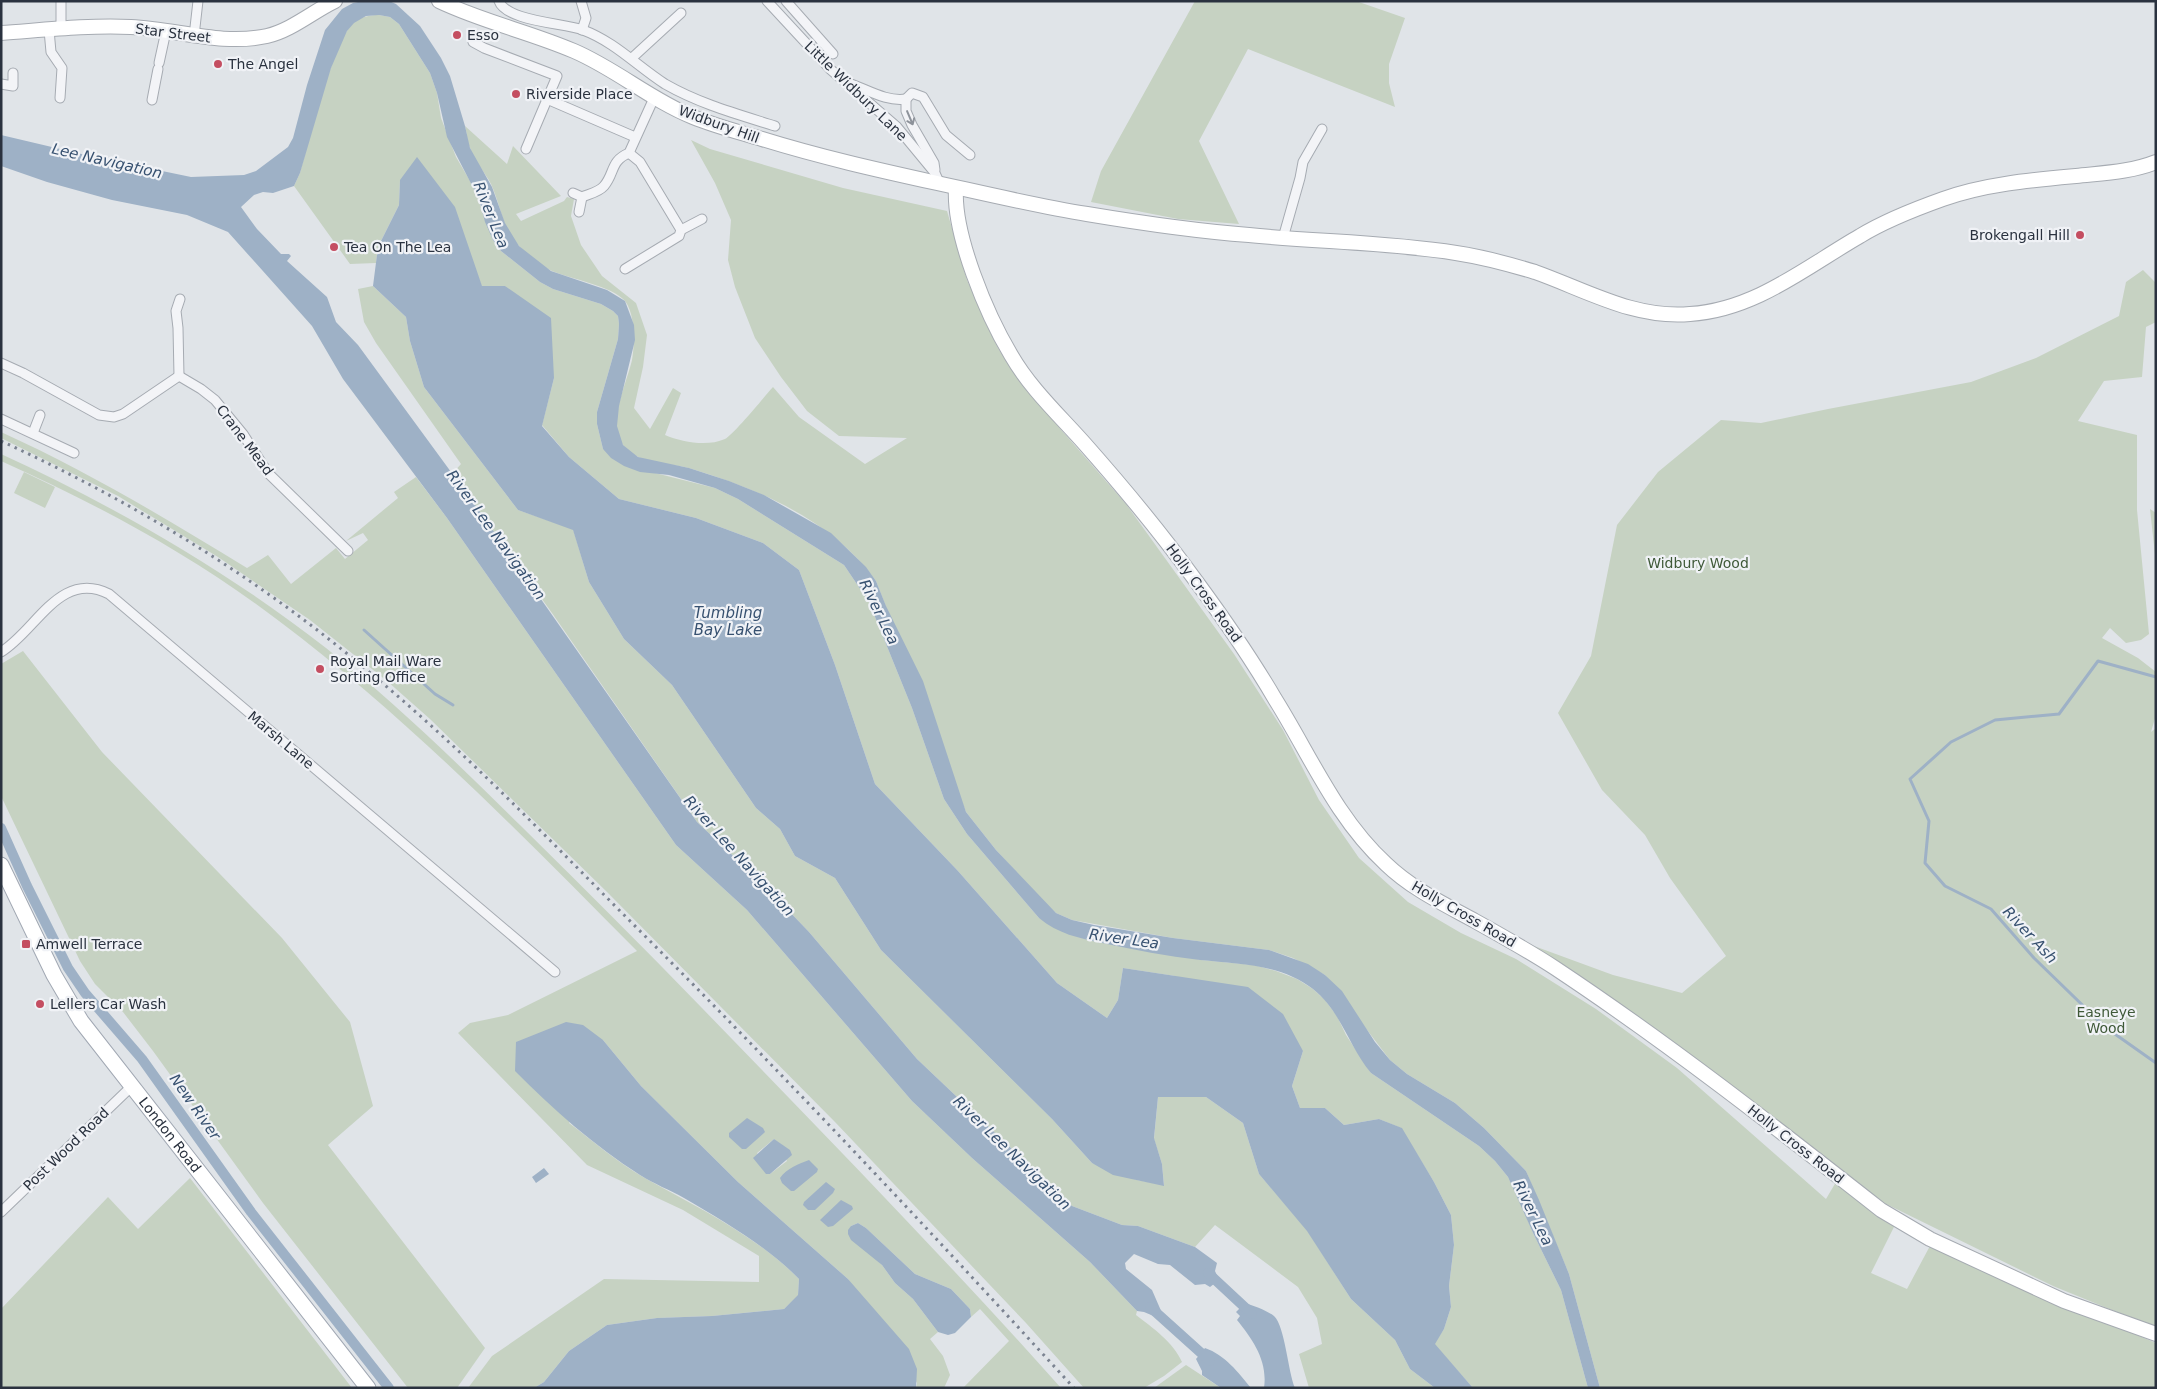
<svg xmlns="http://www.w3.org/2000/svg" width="2157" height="1389" viewBox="0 0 2157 1389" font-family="'DejaVu Sans',sans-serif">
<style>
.green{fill:#c6d2c2;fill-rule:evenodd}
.water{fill:#9eb1c6}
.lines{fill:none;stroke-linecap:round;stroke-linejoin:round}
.stream{stroke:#9eb1c6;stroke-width:3}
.canal{stroke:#9eb1c6;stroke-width:10}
.street-casing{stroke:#a6abb2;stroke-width:11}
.secondary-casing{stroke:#a6abb2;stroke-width:16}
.primary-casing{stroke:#a1a8b3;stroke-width:17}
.street{stroke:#f3f4f7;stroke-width:9}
.secondary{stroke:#fff;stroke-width:14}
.primary{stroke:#fff;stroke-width:15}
.rail{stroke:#7b8391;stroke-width:3;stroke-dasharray:2.5 5;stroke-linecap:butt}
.oneway{stroke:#8e939b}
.poi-dot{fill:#c44e61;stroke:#f0f2f6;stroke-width:2}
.labels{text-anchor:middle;stroke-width:4.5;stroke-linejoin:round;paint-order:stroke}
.street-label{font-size:14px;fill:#2a323f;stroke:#f0f2f6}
.poi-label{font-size:14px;fill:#2a323f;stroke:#f0f2f6;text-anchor:start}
.park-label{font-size:14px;fill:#3f5938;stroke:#f0f2f6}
.water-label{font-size:15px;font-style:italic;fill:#375170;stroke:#f0f2f6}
</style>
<rect width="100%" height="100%" fill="#e0e4e8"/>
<g class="green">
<polygon points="1195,1 1356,1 1405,18 1389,64 1389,83 1395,107 1248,49 1199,141 1239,224 1178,219 1091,202 1101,171"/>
<path d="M379,15L390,17L399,24L430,73L437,93L441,118L456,157L473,186L493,240L501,251L540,282L553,289L601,304L613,311L618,316L619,324L618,339L597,412V424L603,449L655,473L715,488L738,499L844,565L869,602L912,708L944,799L967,834L1039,918L1201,960L1254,965L1276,971L1297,979L1313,989L1325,1000L1337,1016L1346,1035L1371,1073L1479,1146L1495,1161L1508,1177L1518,1197L1533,1233L1561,1290L1588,1388H1473L1434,1344L1444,1329L1451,1307L1449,1286L1454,1245L1451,1215L1434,1182L1401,1128L1379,1119L1344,1125L1325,1108H1300L1292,1086L1303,1051L1175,976L1123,968L1118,1000L1107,1018L1057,983L958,871L875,784L835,665L799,570L763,543L696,518L619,499L569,457L542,425L554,378L505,286L482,287L472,260L400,180L399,205L378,247L376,263L350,264L294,186L300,173C309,142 333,42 353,23C361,17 369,15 379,15Z"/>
<path d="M465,126L507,164L513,146L561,196L516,214L521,221L564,201L567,197L574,199L571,216L581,245L602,276L636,303L647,335L643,367L634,408L650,429L673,388L681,393L665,435C682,442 707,447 725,439C734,434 764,397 773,387L799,417L865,464L907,438L839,436L807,411L781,377L755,338L735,287L728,260L731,220L715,183L691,140L710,149L843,188L947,211L967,280L998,348L1022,385L1126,504L1234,654L1283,730L1319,800L1359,858L1408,902L1461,933L1516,959L1596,1009L1677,1068L1826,1199L1836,1182L1895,1225L1871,1273L1907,1289L1931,1244L2029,1290L2156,1343V1388H1600L1569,1274L1526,1171L1484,1128L1455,1103L1407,1074L1390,1060L1325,975L1293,958L1269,950L1173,938L1072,920L1056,913L1045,903L996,850L966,812L876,581C833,521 761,490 692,469C673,463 647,465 630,452C602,431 626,387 632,360C634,348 635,331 632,319C631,313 629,306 625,301C612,286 571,279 552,271C533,263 513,243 505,224C500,211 497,197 491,184C485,172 474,161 470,148C467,142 467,133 465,126Z"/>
<polygon points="2143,270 2156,283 2156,322 2146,327 2142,377 2104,381 2078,421 2137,435 2137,510 2149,634 2141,640 2126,643 2110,628 2102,638 2138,658 2156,672 2156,715 2151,732 2156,728 2156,1328 2053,1286 1880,1201 1638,1019 1534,946 1613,975 1682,993 1726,956 1670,878 1645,835 1602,790 1558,713 1591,656 1617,525 1658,472 1721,420 1761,423 1828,409 1971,382 2036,358 2119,316 2126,282"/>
<polygon points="373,286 406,317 410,341 424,387 518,510 573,529 589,582 624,639 672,685 756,808 780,829 795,856 835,878 881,950 1052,1119 1092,1163 1137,1180 1164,1185 1162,1164 1154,1139 1158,1097 1206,1097 1243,1123 1259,1174 1307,1230 1351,1299 1395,1340 1410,1369 1435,1388 1309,1388 1299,1354 1322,1344 1317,1318 1298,1287 1215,1225 1195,1247 1138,1226 1122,1225 1072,1206 917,1059 809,932 759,880 697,822 552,613 452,474 461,464 376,343 364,322 358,289"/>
<path d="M1,432C87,471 167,519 247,568L268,555L291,584L336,548L345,559L368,540L363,533L346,541L398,498L394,492L416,477L447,518L676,845L747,910L912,1101L972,1158L1090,1262L1137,1311L1136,1315C1153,1328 1173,1342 1182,1362L1164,1376L1144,1388H1084L1026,1323L835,1122L607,892L430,719L387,681L310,620L218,557L118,496L1,438Z"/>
<path d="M1,454C116,507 226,570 326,648C395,702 458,764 521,826C582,886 643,947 702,1008C823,1133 945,1258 1061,1388H963L1009,1341L980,1309L971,1317L970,1309L951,1289L915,1274L866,1228L858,1223L851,1226L872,1255L882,1265L895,1283L913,1299L938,1332L930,1339L943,1356L950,1375L944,1388H916L917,1383L848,1279L738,1182L641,1086L603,1040L569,1123C593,1141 617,1162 643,1177C695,1206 757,1236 799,1279L798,1296L784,1309L712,1316L657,1318L607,1325L569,1351L544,1382L534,1388H468L492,1356L604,1279L759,1282V1256L683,1210L587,1165L458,1033L470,1023L508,1015L637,951C523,836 409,719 279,621C194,556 99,505 1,461ZM774,1139L787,1161L770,1174H767L757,1153Z"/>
<polygon points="24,472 55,487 45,508 14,493"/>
<polygon points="2150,509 2156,513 2156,564"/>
<polygon points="23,651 102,752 282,938 350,1022 373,1106 328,1145 485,1348 457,1388 408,1388 263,1203 153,1051 123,1012 95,984 80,961 1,796 1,664"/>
<polygon points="190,1178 352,1388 1,1388 1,1309 108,1197 138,1229"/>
<polygon points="1186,1365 1221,1388 1154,1388"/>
</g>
<g class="water">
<path d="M363,1H389L396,4L420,26L441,58L450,76L465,126L470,148L492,187L505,223L519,246L551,271L607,290L625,301L634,325L635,340L619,406L617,426L623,445L638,457L689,468L729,481L764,495L831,533L866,567L876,581L886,606L923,681L966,812L996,850L1056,913L1072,920L1094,925L1173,938L1269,950L1308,964L1325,975L1342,991L1375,1042L1390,1060L1407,1074L1455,1103L1484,1128L1526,1171L1539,1200L1569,1274L1600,1388H1588L1561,1290L1533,1233L1508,1177L1495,1161L1479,1146L1371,1073C1349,1047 1341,1011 1313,989C1281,964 1239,964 1200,960C1167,956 1135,950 1102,943C1079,938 1058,934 1039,918L967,834L944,799L912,708L869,602L844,565L738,499L715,488L669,475L640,472L624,466L611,458L603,449L597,424V412L618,339L619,324L618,316L613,311L601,304L553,289L540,282L501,251L493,240L485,222L479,199L447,137L437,93L430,73L399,24L390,17L379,15L366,16L354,23L347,31L331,68L300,173L294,186L273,193L263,192L254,195L241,207L257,229L281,254H289L291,256L287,261L327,297L336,322L358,345L473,502L697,822L759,880L809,932L917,1059L1072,1206L1122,1225L1138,1226L1195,1247L1217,1263L1215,1271L1219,1280L1210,1287L1205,1284L1195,1285L1170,1265L1158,1264L1134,1254L1125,1263L1126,1269L1152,1290L1162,1313L1156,1317L1144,1312L1137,1311L1090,1262L972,1158L912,1101L747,910L676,845L447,518L343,379L312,326L228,232L187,215L112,200L47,182L1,166V135L90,156L191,177L244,175L256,171L288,147L293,138L307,85L325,30L342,9L353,3Z"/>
<polygon points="417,157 455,207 482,286 505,286 551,318 554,378 542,426 569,457 619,499 696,518 763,543 799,570 835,665 875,784 958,871 1057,983 1107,1018 1118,1000 1123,968 1248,987 1283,1014 1303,1051 1292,1086 1300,1108 1325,1108 1344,1125 1379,1119 1402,1128 1434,1182 1451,1215 1454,1245 1449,1286 1451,1307 1444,1329 1435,1344 1473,1388 1435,1388 1410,1369 1395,1340 1351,1299 1307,1231 1259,1174 1243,1123 1206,1097 1158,1097 1154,1138 1162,1164 1164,1186 1113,1175 1092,1163 1052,1119 881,950 835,878 795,856 780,829 756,808 672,685 624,639 589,582 573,530 518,510 424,387 410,341 406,317 373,286 378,247 399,205 400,180"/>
<path d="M566,1022L583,1025L603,1040L641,1086L738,1182L848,1279L909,1349L917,1369L916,1388H534L544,1382L569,1351L607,1325L657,1318L712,1316L784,1309L798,1295L799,1279C767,1246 723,1221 684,1198C670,1190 654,1184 640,1175C594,1146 553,1109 515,1071L516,1042Z"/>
<polygon points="747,1118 763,1128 765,1132 746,1149 742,1149 729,1137 729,1133"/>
<polygon points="774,1139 790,1150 792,1155 770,1174 766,1174 753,1158"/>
<path d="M809,1160L818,1169L817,1172L794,1191H791L782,1183L780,1178C787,1168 799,1164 809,1160Z"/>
<polygon points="544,1168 549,1174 536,1183 532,1177"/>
<polygon points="826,1182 835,1189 833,1193 815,1210 808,1210 803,1205 804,1202"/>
<polygon points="841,1200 852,1206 853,1209 833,1226 828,1227 820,1220"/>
<polygon points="858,1223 866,1228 915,1274 951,1289 970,1309 971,1317 955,1333 948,1335 938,1332 913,1299 895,1283 882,1265 851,1240 848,1234 848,1230 851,1226"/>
<path d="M1245,1303C1254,1306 1266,1310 1274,1316C1285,1326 1288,1372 1295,1388H1264C1268,1361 1253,1340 1237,1320L1240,1316L1236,1312Z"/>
<polygon points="1164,1314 1191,1340 1187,1345 1160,1318"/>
<path d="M1205,1348C1225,1355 1238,1372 1251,1388H1221L1202,1375V1371L1196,1359Z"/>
</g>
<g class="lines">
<g class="stream">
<polyline points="364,630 435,694 453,705"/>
<polyline points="2156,677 2098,661 2059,714 1995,720 1951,742 1910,779 1929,821 1925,863 1945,886 1991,909 2034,958 2105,1027 2156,1063"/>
</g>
<g class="canal">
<polyline points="1,828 27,886 68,968 85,993 142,1059 251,1212 389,1388"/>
<polyline points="1208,1273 1252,1314"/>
<polyline points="1150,1307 1210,1361"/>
</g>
<g class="street-casing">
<g id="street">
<polyline points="61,1 61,29"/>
<path d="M499,1C506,21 563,23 583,30C615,42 637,66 665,84C700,104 737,114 775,126"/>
<polyline points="581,1 586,18 582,30"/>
<polyline points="767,1 830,69 897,127 935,173 940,184"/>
<polyline points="786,1 833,54"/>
<polyline points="49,30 51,52 62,68 60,98"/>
<polyline points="194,36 198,1"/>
<polyline points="473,42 484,48 557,76 526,149"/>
<polyline points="632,58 681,13"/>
<polyline points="159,63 166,31"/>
<polyline points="1,84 13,86 13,73"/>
<path d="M851,84C868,90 887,102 906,99V111L912,125L934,163L935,170"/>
<polyline points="547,99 635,137"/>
<polyline points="906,99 912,93 923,97 946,135 970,155"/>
<polyline points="152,100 158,69"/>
<polyline points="629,153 640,162 681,230"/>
<polyline points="573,193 582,197 579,212"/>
<path d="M582,197C589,194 599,192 604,186C615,173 610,161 629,153L654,98"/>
<polyline points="1283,238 1300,178 1303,162 1322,129"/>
<polyline points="625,269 679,236 681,230 702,219"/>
<polyline points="1,363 23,373 99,415 114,417 123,414 179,376"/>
<polyline points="179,376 201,389 215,400 243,434 268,473 348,551"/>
<polyline points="179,376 178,328 176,311 180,299"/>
<polyline points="1,419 74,453"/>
<polyline points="33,433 40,415"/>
<path d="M1,652C36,631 60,569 109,594L555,972"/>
<polyline points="1,1212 132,1086"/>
</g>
</g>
<g class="secondary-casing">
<g id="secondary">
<path d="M439,1C483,22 530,32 574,51C616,69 651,100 693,117C715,126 739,132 762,139C820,157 878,170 937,183C987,194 1037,206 1087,214C1141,223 1195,231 1249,235C1317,242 1387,242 1456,253C1482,257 1509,264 1535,272C1586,290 1634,319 1690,314C1755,310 1806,267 1860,236C1886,220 1915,209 1943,199C1985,184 2032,180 2076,176C2103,173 2131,172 2156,162"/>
<path d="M1,33C44,30 88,25 131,27C177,29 221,46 267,36C292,30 312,12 335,1"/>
<path d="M956,188C953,235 987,315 1011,355C1030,388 1059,415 1084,443C1123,487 1161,533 1196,581C1224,619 1251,658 1275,699C1310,755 1336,818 1386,864C1412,889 1444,904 1475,921C1502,936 1529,951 1555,968C1668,1043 1774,1126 1881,1210L1930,1239L2064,1301L2156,1334"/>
</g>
</g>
<g class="primary-casing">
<g id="primary">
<path id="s1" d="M1,865L54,975L81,1021L368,1388"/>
</g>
</g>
<use href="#street" class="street"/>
<use href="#secondary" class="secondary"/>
<use href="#primary" class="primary"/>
<path class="rail" d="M1,441C132,501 258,578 368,671C465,751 552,843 640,931C789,1080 932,1233 1074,1388"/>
</g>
<defs><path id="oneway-shaft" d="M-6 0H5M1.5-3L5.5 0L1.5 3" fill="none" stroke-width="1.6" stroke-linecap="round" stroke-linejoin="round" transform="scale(1.25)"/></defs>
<use class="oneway" href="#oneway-shaft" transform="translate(910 118) rotate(67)"/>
<g class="poi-dot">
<circle cx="457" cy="35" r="5"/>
<circle cx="218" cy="64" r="5"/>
<circle cx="516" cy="94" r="5"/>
<circle cx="2080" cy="235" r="5"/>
<circle cx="334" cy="247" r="5"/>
<circle cx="320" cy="669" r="5"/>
<rect x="21" y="939" width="10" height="10" rx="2.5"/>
<circle cx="40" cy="1004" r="5"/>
</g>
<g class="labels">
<g class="street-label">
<text transform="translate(173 33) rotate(7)" y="5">Star Street</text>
<text transform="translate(856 91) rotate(44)" y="5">Little Widbury Lane</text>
<text transform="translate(719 124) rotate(20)" y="5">Widbury Hill</text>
<text transform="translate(245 440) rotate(53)" y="5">Crane Mead</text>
<text transform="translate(1204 593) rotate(54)" y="5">Holly Cross Road</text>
<text transform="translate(281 740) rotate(40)" y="5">Marsh Lane</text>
<text transform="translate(1464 914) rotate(30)" y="5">Holly Cross Road</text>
<text dy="5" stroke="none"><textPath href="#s1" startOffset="320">London Road</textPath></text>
<text transform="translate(1796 1144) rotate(38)" y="5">Holly Cross Road</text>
<text transform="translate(66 1149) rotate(-44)" y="5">Post Wood Road</text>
</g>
<g class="poi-label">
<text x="467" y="40">Esso</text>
<text x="228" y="69">The Angel</text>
<text x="526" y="99">Riverside Place</text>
<text x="2070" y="240" text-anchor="end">Brokengall Hill</text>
<text x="344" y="252">Tea On The Lea</text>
<text x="330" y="666">Royal Mail Ware<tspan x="330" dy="16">Sorting Office</tspan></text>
<text x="36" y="949">Amwell Terrace</text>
<text x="50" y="1009">Lellers Car Wash</text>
</g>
<g class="park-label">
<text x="1698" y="568">Widbury Wood</text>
<text x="2106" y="1017">Easneye<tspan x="2106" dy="16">Wood</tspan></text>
</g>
<g class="water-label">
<text transform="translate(107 161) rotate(13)" y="5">Lee Navigation</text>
<text transform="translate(491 215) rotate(68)" y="5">River Lea</text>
<text transform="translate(496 535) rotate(54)" y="5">River Lee Navigation</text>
<text transform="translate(879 612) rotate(64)" y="5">River Lea</text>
<text x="728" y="618">Tumbling<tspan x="728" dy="17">Bay Lake</tspan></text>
<text transform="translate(739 856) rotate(48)" y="5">River Lee Navigation</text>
<text transform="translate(2030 935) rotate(47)" y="5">River Ash</text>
<text transform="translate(1124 939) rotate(8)" y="5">River Lea</text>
<text transform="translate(195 1107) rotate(55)" y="5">New River</text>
<text transform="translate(1012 1153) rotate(44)" y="5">River Lee Navigation</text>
<text transform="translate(1533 1213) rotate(64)" y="5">River Lea</text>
</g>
</g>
<rect width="2157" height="1389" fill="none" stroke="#2a323f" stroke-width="5"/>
</svg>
